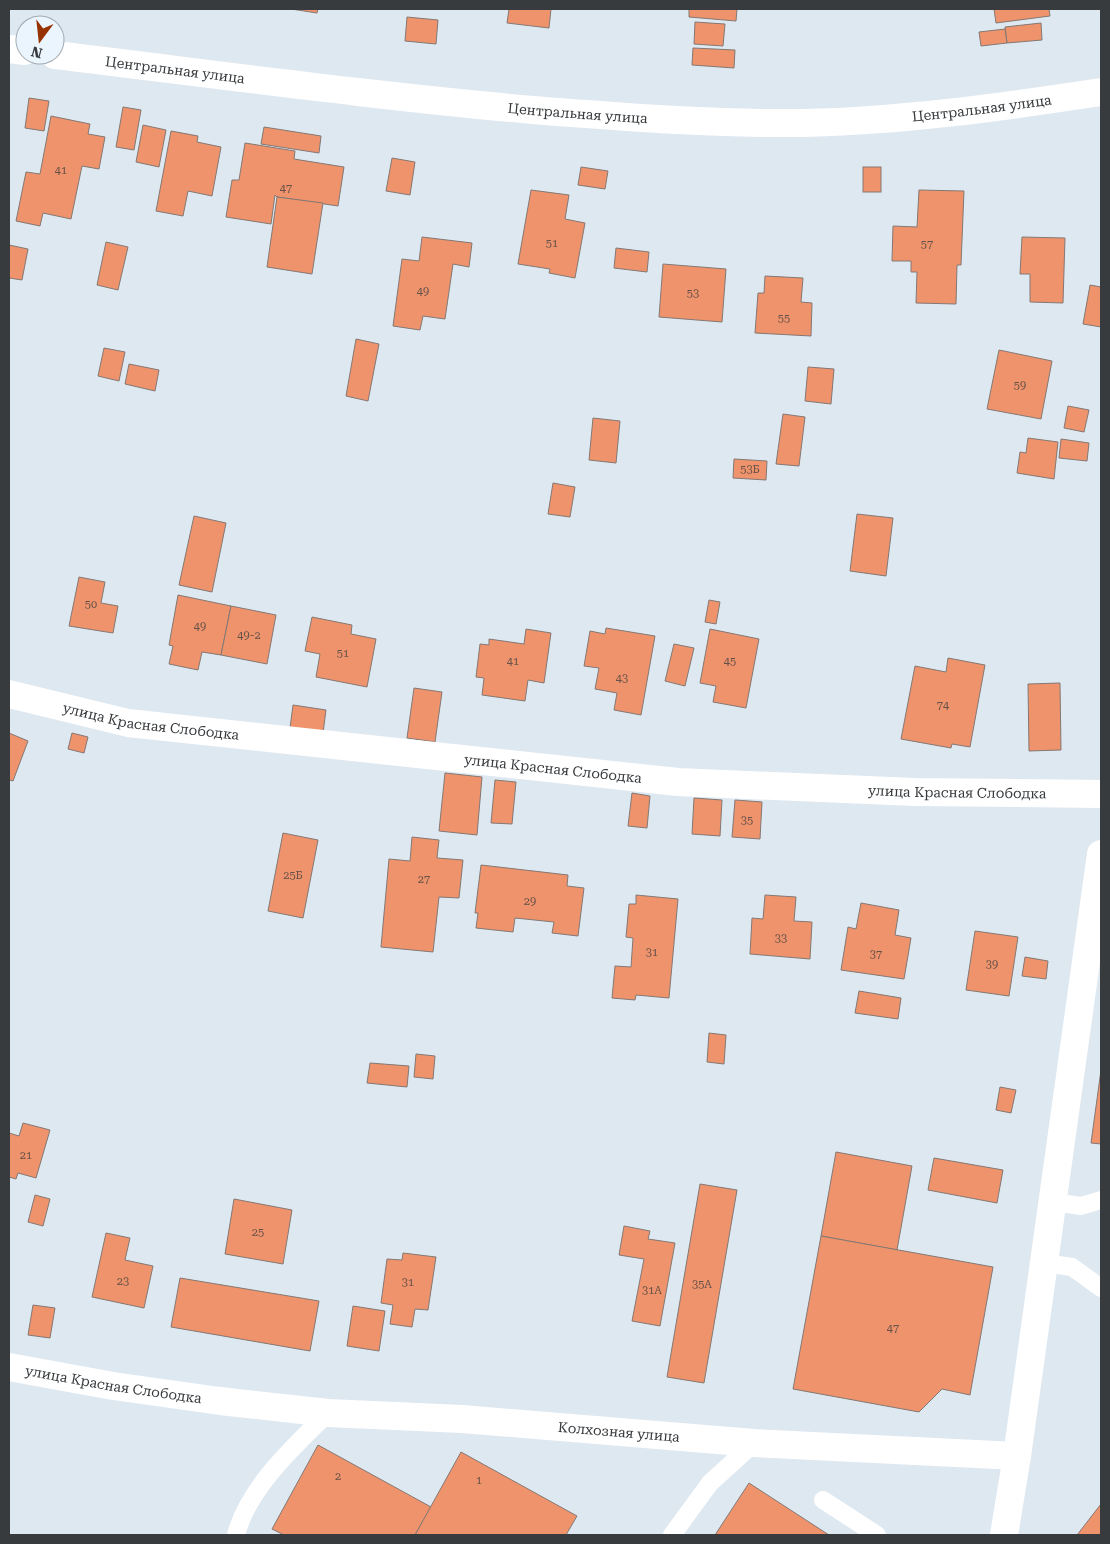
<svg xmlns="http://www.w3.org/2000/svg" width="1110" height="1544" viewBox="0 0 1110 1544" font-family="'Roboto Serif',serif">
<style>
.building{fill:#ee936b;stroke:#847874}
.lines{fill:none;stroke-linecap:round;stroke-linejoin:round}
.lane{stroke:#fff;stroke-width:18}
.street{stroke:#fff;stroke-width:28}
.secondary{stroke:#fff;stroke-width:28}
.labels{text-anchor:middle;stroke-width:4;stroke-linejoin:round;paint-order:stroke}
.number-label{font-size:11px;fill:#655149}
.street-label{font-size:14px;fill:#373b3e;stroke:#ebf5fe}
</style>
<rect width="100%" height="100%" fill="#dee8f1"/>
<g class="building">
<polygon points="291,9 318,9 317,13"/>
<polygon points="509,9 551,9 549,28 507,23"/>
<polygon points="689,9 737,9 736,21 689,17"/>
<polygon points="994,9 1049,9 1050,16 996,23"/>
<polygon points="407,17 438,20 436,44 405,41"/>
<polygon points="695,22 725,24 723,46 694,44"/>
<polygon points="1041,23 1042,40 1007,43 1005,27"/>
<polygon points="1005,29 1007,43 981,46 979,32"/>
<polygon points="693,48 735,50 734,68 692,65"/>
<polygon points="29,98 49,101 44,131 25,128"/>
<polygon points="123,107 141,110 134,150 116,147"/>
<polygon points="51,116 90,124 88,134 105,137 99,169 82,166 71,219 43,213 40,226 16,221 26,172 40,174"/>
<polygon points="143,125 166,130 159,167 136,162"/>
<polygon points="264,127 321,136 319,153 261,144"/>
<polygon points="171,131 198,136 197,142 221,147 212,196 188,191 183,216 156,211"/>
<polygon points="245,143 295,151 294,159 344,167 338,206 277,197 275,195 271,224 226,217 232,180 239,180"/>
<polygon points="392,158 415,162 410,195 386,191"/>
<polygon points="581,167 608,171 605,189 578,185"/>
<rect x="863" y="167" width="18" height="25"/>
<polygon points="531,190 569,195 565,219 585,223 575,278 549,273 550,269 518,264"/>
<polygon points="919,190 964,191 961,265 957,265 956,304 916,303 917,272 911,272 911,261 892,261 893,226 917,227"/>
<polygon points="277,197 323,203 312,274 267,267"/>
<polygon points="422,237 472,243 469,267 453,264 445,319 423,316 420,330 393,326 402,259 419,261"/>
<polygon points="1022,237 1065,238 1063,303 1030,302 1030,274 1020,274"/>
<polygon points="106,242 128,247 118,290 97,285"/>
<polygon points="9,245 28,249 22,280 9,278"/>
<polygon points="616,248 649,252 647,272 614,268"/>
<polygon points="663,264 726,269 722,322 659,317"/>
<polygon points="765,276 803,278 801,302 812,303 811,336 755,333 758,293 764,293"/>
<polygon points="1090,285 1101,287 1101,327 1083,324"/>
<polygon points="356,339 379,344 368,401 346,396"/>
<polygon points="104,348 125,352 119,381 98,376"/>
<polygon points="999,350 1052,361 1041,419 987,409"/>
<polygon points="129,364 159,370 155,391 125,384"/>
<polygon points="808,367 834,369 831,404 805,401"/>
<polygon points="1068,406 1089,410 1084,432 1064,428"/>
<polygon points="783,414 805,417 799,466 776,464"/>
<polygon points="593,418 620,421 616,463 589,460"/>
<polygon points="1028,438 1058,442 1054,479 1017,473 1020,452 1026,453"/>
<polygon points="1061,439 1089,443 1087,461 1059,458"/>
<polygon points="734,459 767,461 766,480 733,478"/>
<polygon points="553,483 575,487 570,517 548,514"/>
<polygon points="857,514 893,518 886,576 850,571"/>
<polygon points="194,516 226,523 212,592 179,585"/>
<polygon points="79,577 105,582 101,603 118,606 113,633 69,626"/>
<polygon points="178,595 231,606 221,655 202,652 198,670 169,664 173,646 169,645"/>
<polygon points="709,600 720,602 716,624 705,622"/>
<polygon points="231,606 276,615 267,664 221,655"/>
<polygon points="312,617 352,625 351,634 376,639 367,687 316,677 320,654 305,651"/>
<polygon points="606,628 655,636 641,715 614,710 617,693 595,689 599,668 584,666 590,631 605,634"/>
<polygon points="526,629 551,633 544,683 528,680 525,701 482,695 484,678 476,677 480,644 489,645 489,639 524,644"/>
<polygon points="710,629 759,639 746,708 713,702 716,686 700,683"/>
<polygon points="674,644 694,648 685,686 665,681"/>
<polygon points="948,658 985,665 970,747 952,744 951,748 901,739 915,666 946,672"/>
<polygon points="1060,683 1061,750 1029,751 1028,684"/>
<polygon points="414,688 442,692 435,742 407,738"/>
<polygon points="293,705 326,710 323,733 290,728"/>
<polygon points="9,733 28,741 13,781 9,780"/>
<polygon points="72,733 88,737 84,753 68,749"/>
<polygon points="445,773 482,777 477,835 439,831"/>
<polygon points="495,780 516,782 512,824 491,823"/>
<polygon points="632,793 650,796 647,828 628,826"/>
<polygon points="694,798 722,800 720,836 692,834"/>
<polygon points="735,800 762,802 760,839 732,837"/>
<polygon points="283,833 318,840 303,918 268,911"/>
<polygon points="412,837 439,840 437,858 463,860 459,898 439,897 433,952 381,947 389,859 410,861"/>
<polygon points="481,865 568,875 567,886 584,888 578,936 552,933 554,922 515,918 513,932 476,928 478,913 475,913"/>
<polygon points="636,895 678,899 669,998 636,995 635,1000 612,998 615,966 631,967 633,938 626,937 629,904 636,904"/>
<polygon points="765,895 796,897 794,921 812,922 810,959 750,954 752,918 763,919"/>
<polygon points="861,903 899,910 895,935 911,938 904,979 841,970 848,927 856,929"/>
<polygon points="975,931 1018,937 1009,996 966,990"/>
<polygon points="1025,957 1048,961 1046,979 1022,976"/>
<polygon points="859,991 901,998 898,1019 855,1013"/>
<polygon points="709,1033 726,1035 724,1064 707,1062"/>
<polygon points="416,1054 435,1056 433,1079 414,1077"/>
<polygon points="370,1063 409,1066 407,1087 367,1083"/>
<polygon points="1101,1070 1101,1144 1091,1143"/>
<polygon points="1000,1087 1016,1090 1011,1113 996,1110"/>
<polygon points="23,1123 50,1130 36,1178 18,1173 16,1179 9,1177 9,1133 19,1136"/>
<polygon points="836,1152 912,1166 897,1250 821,1236"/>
<polygon points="934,1158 1003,1170 997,1203 928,1190"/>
<polygon points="700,1184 737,1190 704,1383 667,1377"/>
<polygon points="35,1195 50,1199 43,1226 28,1222"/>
<polygon points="234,1199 292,1210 283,1264 225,1254"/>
<polygon points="624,1226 650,1231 648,1239 675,1243 660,1326 632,1321 644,1259 619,1255"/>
<polygon points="106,1233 130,1238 125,1260 153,1266 144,1308 92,1297"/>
<polygon points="821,1236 993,1267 970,1395 942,1389 919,1412 793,1389"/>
<polygon points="403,1253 436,1257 428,1310 415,1309 412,1327 390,1324 393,1305 381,1303 387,1259 402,1260"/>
<polygon points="180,1278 319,1301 310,1351 171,1327"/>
<polygon points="33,1305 55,1308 50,1338 28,1335"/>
<polygon points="353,1306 385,1311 379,1351 347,1346"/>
<polygon points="318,1445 431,1507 415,1535 284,1535 272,1529"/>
<polygon points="461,1452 577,1516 566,1535 415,1535"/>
<polygon points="749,1483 829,1535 715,1535"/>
<polygon points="1101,1504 1101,1535 1077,1535"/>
</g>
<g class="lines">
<g class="lane">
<polyline points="1053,1202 1081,1206 1101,1200"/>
<polyline points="1044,1263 1072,1267 1101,1288"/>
<polyline points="823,1500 877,1535"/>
<path d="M236,1535C248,1488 294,1446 328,1413"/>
<polyline points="672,1535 710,1483 754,1443"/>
</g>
<g class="street">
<path id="s1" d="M9,694L128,723L678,782L914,792L1101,794"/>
<path id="s2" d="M9,1367L113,1386L220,1401L328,1413L462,1419L754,1443L1017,1456"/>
<polyline points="1004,1535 1017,1456 1101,854"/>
</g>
<g class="secondary">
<polyline points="9,49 25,51"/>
<path id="s3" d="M55,55C214,74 373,96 533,110C622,117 712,124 802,123C902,121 1002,107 1101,92"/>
</g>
</g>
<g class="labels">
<g class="number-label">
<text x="61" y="174">41</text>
<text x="286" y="192">47</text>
<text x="552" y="247">51</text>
<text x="927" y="248">57</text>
<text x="423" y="295">49</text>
<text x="693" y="297">53</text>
<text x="784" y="322">55</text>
<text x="1020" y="389">59</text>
<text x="750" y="473">53Б</text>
<text x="91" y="608">50</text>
<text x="200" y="630">49</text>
<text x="249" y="639">49-2</text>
<text x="343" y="657">51</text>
<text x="513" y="665">41</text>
<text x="730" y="665">45</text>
<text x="622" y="682">43</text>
<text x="943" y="709">74</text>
<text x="747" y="824">35</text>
<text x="293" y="879">25Б</text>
<text x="424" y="883">27</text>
<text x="530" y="905">29</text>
<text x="781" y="942">33</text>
<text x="652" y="956">31</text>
<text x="876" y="958">37</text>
<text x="992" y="968">39</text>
<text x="26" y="1159">21</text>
<text x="258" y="1236">25</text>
<text x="123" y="1285">23</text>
<text x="408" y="1286">31</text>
<text x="702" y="1288">35А</text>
<text x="652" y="1294">31А</text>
<text x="893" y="1332">47</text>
<text x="338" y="1480">2</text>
<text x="479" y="1484">1</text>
</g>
<g class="street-label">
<text dy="5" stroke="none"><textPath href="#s3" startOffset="121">Центральная улица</textPath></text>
<text dy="5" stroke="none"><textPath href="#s3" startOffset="931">Центральная улица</textPath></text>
<text dy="5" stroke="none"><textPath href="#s3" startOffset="526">Центральная улица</textPath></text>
<text dy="5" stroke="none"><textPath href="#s1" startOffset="145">улица Красная Слободка</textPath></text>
<text dy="5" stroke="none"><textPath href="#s1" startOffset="550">улица Красная Слободка</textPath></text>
<text dy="5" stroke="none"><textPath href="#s1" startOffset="955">улица Красная Слободка</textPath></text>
<text dy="5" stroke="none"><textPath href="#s2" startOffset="106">улица Красная Слободка</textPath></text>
<text dy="5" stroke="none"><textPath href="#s2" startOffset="614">Колхозная улица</textPath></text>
</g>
</g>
<rect width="1110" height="1544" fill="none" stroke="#373b3e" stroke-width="20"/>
<g transform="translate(40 40) rotate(195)"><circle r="24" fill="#ebf5fe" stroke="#a3abb1"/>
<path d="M0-4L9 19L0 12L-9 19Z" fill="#963100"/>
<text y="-8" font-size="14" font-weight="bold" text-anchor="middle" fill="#373b3e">N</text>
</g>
</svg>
